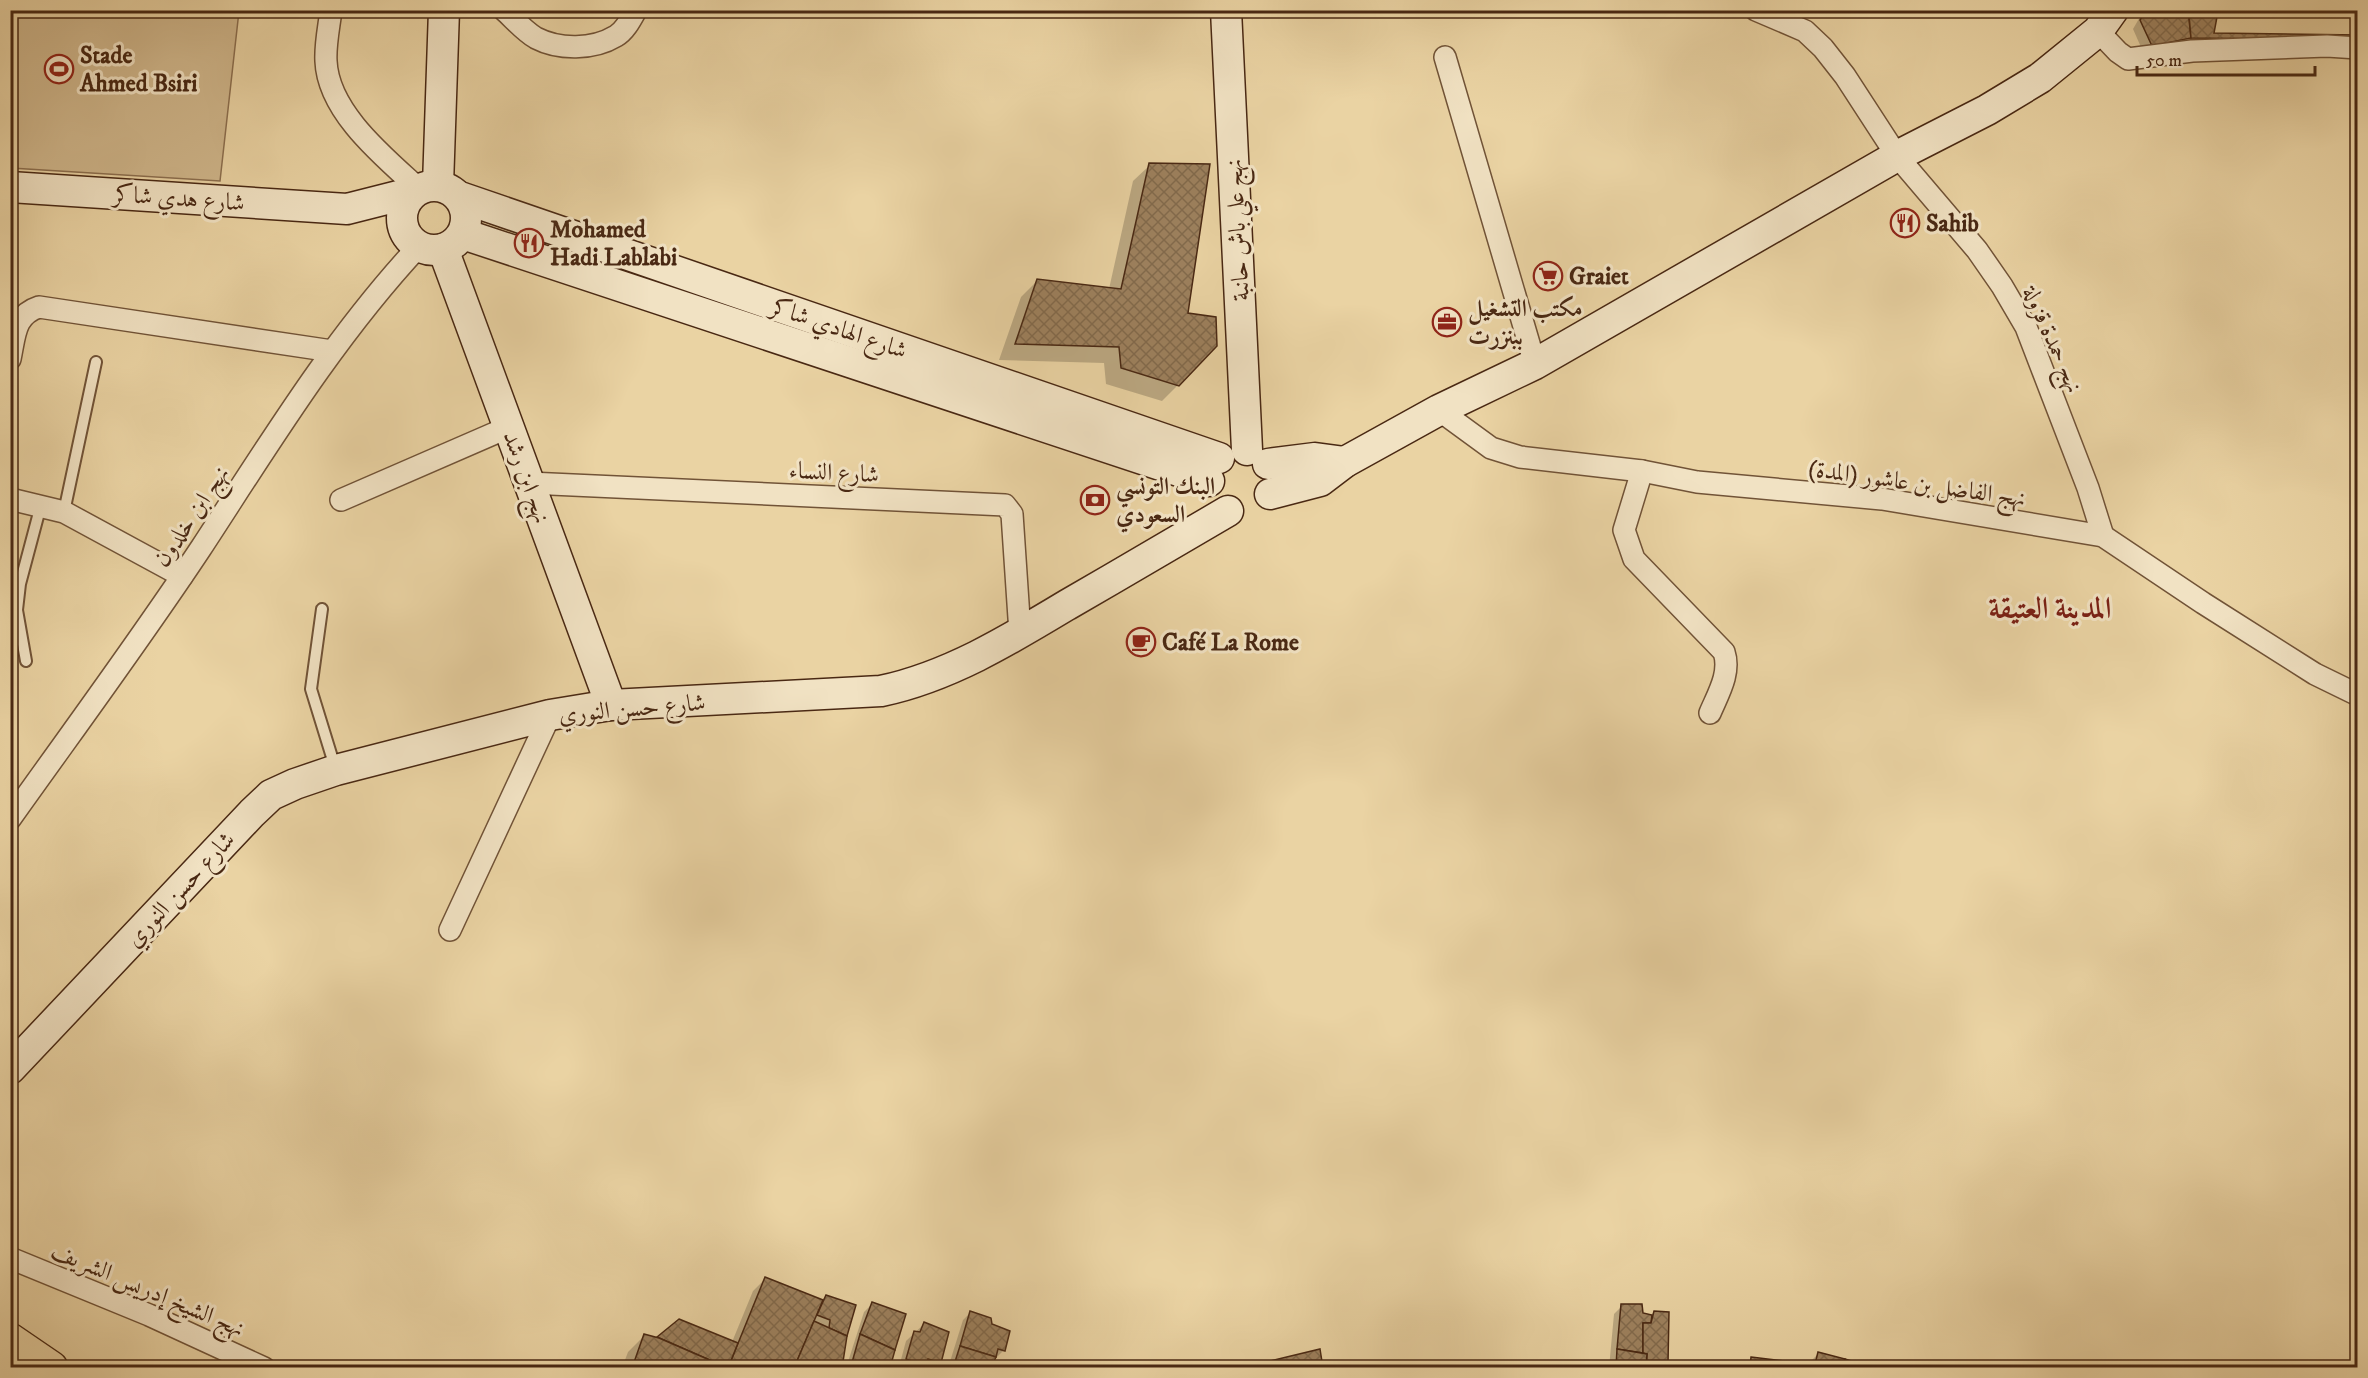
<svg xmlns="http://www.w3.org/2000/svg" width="2368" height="1378" viewBox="0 0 2368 1378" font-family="'IM FELL DW Pica',Amiri,serif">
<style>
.green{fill:#cfb68b;stroke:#8c6f4f;stroke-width:1.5}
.forest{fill:url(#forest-firs);stroke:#8c6f4f;stroke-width:1.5}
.shadow{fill:#0003}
.building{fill:url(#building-cross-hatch);stroke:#492813;stroke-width:1.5}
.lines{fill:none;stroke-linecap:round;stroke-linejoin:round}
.lane-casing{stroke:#715337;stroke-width:14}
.street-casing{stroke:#715337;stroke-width:24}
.secondary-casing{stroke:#492813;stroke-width:33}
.primary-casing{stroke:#492813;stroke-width:36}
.lane{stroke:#f1e2c3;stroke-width:10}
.street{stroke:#f1e2c3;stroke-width:21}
.secondary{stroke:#f1e2c3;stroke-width:30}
.primary{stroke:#ead3a3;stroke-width:33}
.labels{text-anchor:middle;stroke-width:6;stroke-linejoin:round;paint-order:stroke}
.poi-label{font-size:24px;font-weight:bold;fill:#492813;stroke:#f1e2c3;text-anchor:start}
.street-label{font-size:24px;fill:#492813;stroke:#f1e2c3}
.district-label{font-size:30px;font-weight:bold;fill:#7a1f14;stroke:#f1e2c3}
</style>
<defs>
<pattern id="forest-firs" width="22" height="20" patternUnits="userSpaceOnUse" patternTransform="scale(1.5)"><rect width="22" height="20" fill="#cfb68b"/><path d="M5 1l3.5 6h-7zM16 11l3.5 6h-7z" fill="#b39c77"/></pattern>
<pattern id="building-cross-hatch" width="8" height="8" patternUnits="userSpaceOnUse" patternTransform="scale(1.5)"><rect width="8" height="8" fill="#9d815e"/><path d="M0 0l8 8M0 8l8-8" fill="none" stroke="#826a4c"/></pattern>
</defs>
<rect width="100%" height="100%" fill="#ead3a3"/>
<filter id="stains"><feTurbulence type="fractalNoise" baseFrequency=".00333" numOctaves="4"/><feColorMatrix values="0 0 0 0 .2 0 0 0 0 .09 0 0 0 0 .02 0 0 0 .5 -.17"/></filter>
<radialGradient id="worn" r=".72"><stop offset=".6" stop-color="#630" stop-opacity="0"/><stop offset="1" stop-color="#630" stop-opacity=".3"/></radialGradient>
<polygon class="green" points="10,11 239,11 220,181 11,168"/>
<polygon class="forest" points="2357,10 2357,16 2245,16 2242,11"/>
<g class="shadow">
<polygon points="2144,10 2186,10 2187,20 2190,17 2213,35 2358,36 2144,54 2133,29"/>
<polygon points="1150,165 1178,385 1162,401 1106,384 1104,363 999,360 1021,297 1038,280 1109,289 1133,181"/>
<polygon points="765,1279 821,1301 826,1296 846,1336 840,1368 622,1368 628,1352 644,1336 658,1339 679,1320 732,1342 753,1291"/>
<polygon points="872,1304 889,1368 846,1368 864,1312"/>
<polygon points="1622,1306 1642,1315 1650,1316 1654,1312 1666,1368 1609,1368 1614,1314"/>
<polygon points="970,1313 990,1326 1004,1350 996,1358 994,1358 990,1368 948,1368 963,1320"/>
<polygon points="924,1324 947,1333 939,1363 934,1368 899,1367 906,1341"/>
<polygon points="1818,1354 1856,1368 1809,1368 1810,1362"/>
<polygon points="1752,1358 1790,1368 1743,1368"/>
</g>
<g class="building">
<polygon points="2146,10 2188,10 2191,38 2152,46 2140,20"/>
<polygon points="2201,10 2217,17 2214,33 2358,35 2358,40 2191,38 2189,15"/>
<polygon points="1149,163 1210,164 1188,313 1216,317 1217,346 1179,386 1121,368 1119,347 1015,344 1037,279 1121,289"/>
<polygon points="520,228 546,241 541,257 510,246"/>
<polygon points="765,1277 823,1300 794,1368 728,1368"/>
<polygon points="826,1295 856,1305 847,1336 829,1328 830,1320 817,1315"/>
<polygon points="872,1302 906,1314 895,1350 860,1334"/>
<polygon points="1621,1304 1642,1304 1643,1313 1652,1315 1651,1323 1643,1323 1643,1353 1617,1349"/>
<polygon points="970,1311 991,1318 992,1324 1010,1331 1005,1351 998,1349 996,1357 960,1346"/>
<polygon points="1654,1311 1669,1312 1668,1363 1660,1361 1658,1368 1646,1365 1647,1354 1643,1353 1643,1323 1651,1323"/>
<polygon points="679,1319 738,1343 728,1368 657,1337"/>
<polygon points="814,1321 847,1336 842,1368 794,1368"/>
<polygon points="924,1322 949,1332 941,1363 928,1359 926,1368 914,1368 915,1362 906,1359 914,1331 920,1332"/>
<polygon points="644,1334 659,1338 728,1368 632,1368"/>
<polygon points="860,1334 895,1350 890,1368 851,1366"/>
<polygon points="960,1346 996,1357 991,1368 953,1368"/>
<polygon points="1320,1349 1323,1368 1272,1368 1270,1361"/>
<polygon points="1617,1349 1647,1354 1646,1368 1616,1368"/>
<polygon points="1818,1352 1845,1359 1842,1368 1814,1368"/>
<polygon points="1751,1357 1793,1362 1792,1368 1750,1368"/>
<polygon points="1845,1359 1858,1363 1857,1368 1842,1368"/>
<polygon points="1660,1361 1668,1363 1667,1368 1658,1368"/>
<polygon points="1577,1364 1588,1365 1588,1368 1576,1368"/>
</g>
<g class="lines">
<g class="lane-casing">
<g id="lane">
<polyline points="64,512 96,362"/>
<polyline points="322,609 311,689 335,767"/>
<polyline points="26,661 17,610 20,584 41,505"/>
</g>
</g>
<g class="street-casing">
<g id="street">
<path d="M331,10C329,27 325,45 326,61C328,112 384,157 419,189"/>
<path d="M504,10C514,19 524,31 536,38C559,50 593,50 616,36C625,31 631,19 636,10"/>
<polyline points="1756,10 1805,31 1823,48 1845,76 1897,156 1977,250 2002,286 2026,327 2088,488 2103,536"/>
<polyline points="2098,31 2118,52 2128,59 2192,51 2327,46 2358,48"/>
<polyline points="1445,57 1535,364"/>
<path d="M10,359C15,336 14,315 39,307L332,351"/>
<polyline points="1439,410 1491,448 1520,457 1642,471 1697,482 1882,499 2103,536 2203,603 2315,674 2358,695"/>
<path d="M1642,471L1624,530L1634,559L1724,652C1731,673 1718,694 1710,713"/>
<polyline points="529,483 1005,505 1012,514 1020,633"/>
<polyline points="10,499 64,512 182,576"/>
<polyline points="341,500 509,427"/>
<path d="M10,819C74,729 140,640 201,548C269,444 334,337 419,246"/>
<polyline points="450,930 550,715"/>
<polyline points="10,1258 149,1315 264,1368"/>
</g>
</g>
<g class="secondary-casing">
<g id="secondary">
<polyline points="1226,10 1247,450"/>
<polyline points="438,185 444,10"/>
<circle cx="434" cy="218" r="32"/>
<polyline points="10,187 347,209 414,192"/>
<polyline points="460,197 1219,458"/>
<polyline points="463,234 1209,481"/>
<polyline points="443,249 611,705"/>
<polyline points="1268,464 1315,458 1345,462"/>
<polyline points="1270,494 1320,481 1345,462 1439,410 1535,364 1897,156 1987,110 2040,78 2098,31 2113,10"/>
<path d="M10,1069L252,813L271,795L295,784L336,770L550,715L611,705L881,691C948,677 1009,640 1067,605C1121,574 1175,542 1228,511"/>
</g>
</g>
<g class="primary-casing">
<polyline id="primary" points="10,1340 51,1368"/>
</g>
<use href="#lane" class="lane"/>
<use href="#street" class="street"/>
<use href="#secondary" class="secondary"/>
<use href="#primary" class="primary"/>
</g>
<defs>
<g id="stadium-ring" transform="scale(1.5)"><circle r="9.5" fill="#f1e2c3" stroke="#8f2418" stroke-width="1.5"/><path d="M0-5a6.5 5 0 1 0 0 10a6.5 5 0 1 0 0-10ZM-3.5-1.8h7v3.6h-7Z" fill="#8f2418"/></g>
<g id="restaurant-ring" transform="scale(1.5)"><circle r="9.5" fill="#f1e2c3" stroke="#8f2418" stroke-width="1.5"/><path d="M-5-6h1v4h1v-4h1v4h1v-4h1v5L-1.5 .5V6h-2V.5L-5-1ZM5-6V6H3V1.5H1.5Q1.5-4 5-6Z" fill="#8f2418"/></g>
<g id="supermarket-ring" transform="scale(1.5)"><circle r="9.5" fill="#f1e2c3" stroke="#8f2418" stroke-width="1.5"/><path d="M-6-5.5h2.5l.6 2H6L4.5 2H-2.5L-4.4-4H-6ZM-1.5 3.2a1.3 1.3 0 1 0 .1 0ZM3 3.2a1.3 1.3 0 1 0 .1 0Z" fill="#8f2418"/></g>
<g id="office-ring" transform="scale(1.5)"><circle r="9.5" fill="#f1e2c3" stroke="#8f2418" stroke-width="1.5"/><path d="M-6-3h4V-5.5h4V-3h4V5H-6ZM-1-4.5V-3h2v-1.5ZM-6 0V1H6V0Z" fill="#8f2418"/></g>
<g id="bank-ring" transform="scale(1.5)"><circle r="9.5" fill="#f1e2c3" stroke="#8f2418" stroke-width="1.5"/><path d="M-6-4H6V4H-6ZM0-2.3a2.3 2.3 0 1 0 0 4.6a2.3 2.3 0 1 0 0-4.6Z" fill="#8f2418"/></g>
<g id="cafe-ring" transform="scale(1.5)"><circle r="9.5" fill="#f1e2c3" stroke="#8f2418" stroke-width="1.5"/><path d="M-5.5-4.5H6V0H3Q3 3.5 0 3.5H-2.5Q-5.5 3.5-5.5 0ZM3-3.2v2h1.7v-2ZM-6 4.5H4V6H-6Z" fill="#8f2418"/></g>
</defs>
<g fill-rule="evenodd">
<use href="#stadium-ring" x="59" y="69"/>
<use href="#restaurant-ring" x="1905" y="223"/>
<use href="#restaurant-ring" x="529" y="243"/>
<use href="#supermarket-ring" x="1548" y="276"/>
<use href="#office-ring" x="1447" y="322"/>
<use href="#bank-ring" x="1095" y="500"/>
<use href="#cafe-ring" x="1141" y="642"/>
</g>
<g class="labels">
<g class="poi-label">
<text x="80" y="63">Stade<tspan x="80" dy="28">Ahmed Bsiri</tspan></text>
<text x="1926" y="231">Sahib</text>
<text x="550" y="237">Mohamed<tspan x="550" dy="28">Hadi Lablabi</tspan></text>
<text x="1569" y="284">Graiet</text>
<text x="1468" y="316">مكتب التشغيل<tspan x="1468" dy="28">ببنزرت</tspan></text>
<text x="1116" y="494">البنك التونسي<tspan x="1116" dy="28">السعودي</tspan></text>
<text x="1162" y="650">Café La Rome</text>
</g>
<g class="street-label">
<text transform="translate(179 198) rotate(4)" y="8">شارع هدي شاكر</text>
<text transform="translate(1237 230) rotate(-93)" y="8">نهج علي باش حانبة</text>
<text transform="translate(839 328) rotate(19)" y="8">شارع الهادي شاكر</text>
<text transform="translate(2053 339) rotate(66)" y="8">نهج حمدة قزولة</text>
<text transform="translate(834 472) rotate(3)" y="8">شارع النساء</text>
<text transform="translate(527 477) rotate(70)" y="8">نهج ابن رشد</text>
<text transform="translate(1917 483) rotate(8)" y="8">نهج الفاضل بن عاشور (المدة)</text>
<text transform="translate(191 516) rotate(-56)" y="8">نهج ابن خلدون</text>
<text transform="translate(632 708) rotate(-5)" y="8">شارع حسن النوري</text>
<text transform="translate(180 889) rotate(-47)" y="8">شارع حسن النوري</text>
<text transform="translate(148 1289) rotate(23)" y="8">نهج الشيخ إدريس الشريف</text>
</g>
<g class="district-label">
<text x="2050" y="618">المدينة العتيقة</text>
</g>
</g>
<rect width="2368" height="1378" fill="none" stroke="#ead3a3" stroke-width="36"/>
<rect x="12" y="12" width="2344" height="1354" fill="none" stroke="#492813" stroke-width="3"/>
<rect x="18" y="18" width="2332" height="1342" fill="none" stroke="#492813" stroke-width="1.5"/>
<path d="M2137 66v9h178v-9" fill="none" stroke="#492813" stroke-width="3"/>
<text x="2146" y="66" font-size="18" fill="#492813" stroke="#f1e2c3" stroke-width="4.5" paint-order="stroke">50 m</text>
<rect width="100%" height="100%" filter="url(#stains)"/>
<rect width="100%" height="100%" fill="url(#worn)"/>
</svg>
